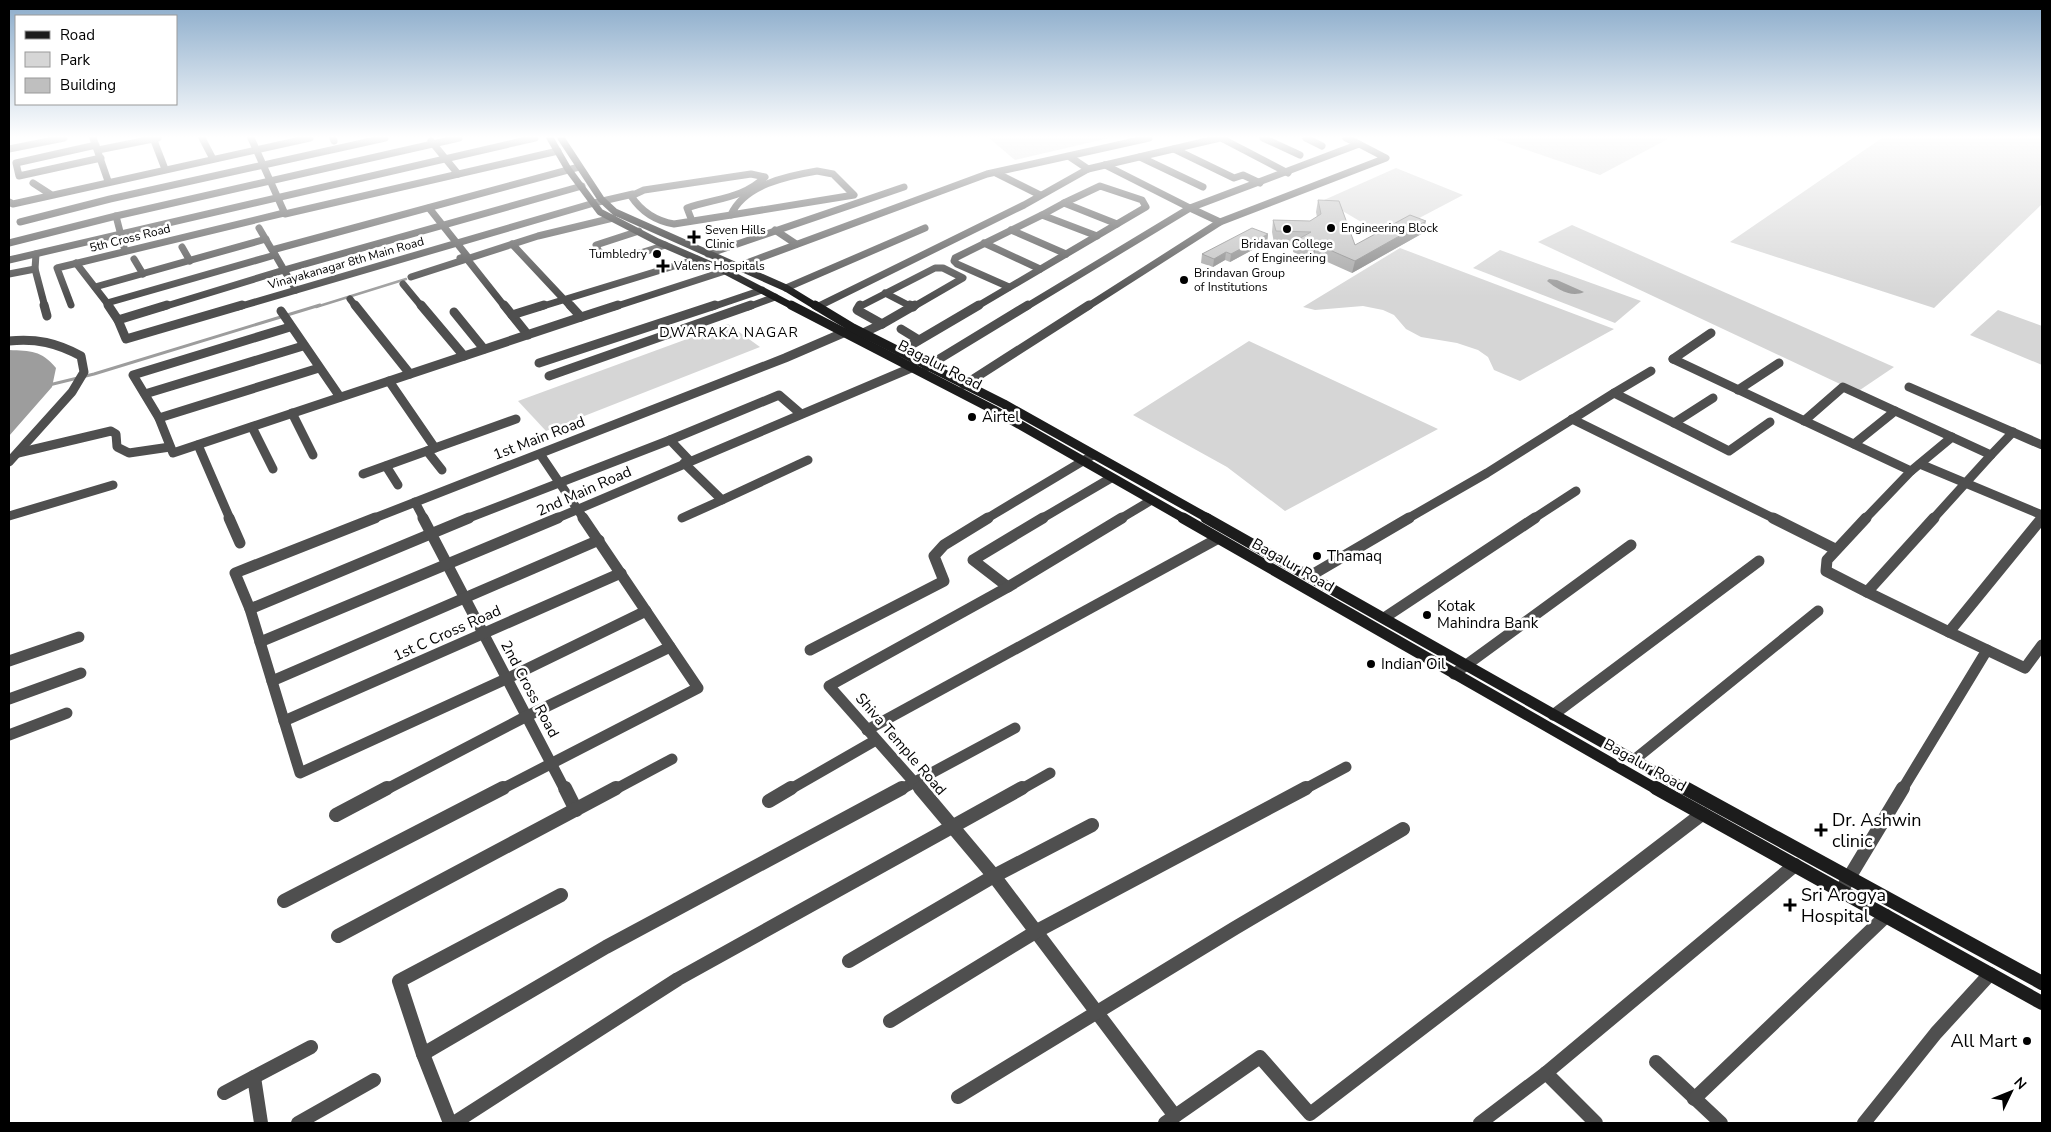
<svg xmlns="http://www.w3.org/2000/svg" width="2051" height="1132" viewBox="0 0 2051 1132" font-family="'Nunito Sans',sans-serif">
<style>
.green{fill:#d6d6d6}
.water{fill:#9d9d9d}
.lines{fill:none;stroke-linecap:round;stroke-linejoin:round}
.stream-far1{stroke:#9d9d9d;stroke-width:2.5}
.stream{stroke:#9d9d9d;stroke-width:3}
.street-far3{stroke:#4f4f4f;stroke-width:7}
.street-far2{stroke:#4f4f4f;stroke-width:9}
.street-far1{stroke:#4f4f4f;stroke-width:11}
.street{stroke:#4f4f4f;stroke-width:14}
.secondary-far3{stroke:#1c1c1c;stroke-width:7}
.secondary-far2{stroke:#1c1c1c;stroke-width:9}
.secondary-far1{stroke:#1c1c1c;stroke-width:11}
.secondary{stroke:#1c1c1c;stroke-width:14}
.wall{fill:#a4a4a4}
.shaded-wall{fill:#868686}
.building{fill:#bfbfbf;stroke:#868686}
.poi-dot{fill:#000;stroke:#fff;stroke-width:2}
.labels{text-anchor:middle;stroke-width:5;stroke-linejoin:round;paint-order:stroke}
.far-poi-label{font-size:12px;fill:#000;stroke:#fff;text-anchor:start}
.far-street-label{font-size:12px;fill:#000;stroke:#fff}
.far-neighbourhood-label{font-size:14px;letter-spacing:1px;fill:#000;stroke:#fff}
.street-label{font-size:15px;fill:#000;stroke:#fff}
.poi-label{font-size:15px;fill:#000;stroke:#fff;text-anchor:start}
.near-poi-label{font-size:18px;fill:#000;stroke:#fff;text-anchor:start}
</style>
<rect width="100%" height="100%" fill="#fff"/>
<g class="green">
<polygon points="989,138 1109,138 1015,160"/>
<polygon points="1492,138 1667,138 1668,139 1600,175"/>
<polygon points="1882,138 2042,138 2042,204 1934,308 1730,242"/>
<polygon points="1396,168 1463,195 1385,236 1324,200"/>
<polygon points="1572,225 1894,367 1857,392 1538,242"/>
<polygon points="1400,248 1614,329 1520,381 1494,370 1488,357 1478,350 1457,343 1421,337 1406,329 1394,315 1383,310 1363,306 1315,310 1303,307"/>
<polygon points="1500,250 1641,301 1615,323 1473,268"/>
<polygon points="1998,310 2042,326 2042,365 1970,335"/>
<polygon points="728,324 760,347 546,431 518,401"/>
<polygon points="1249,341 1438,429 1285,511 1227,467 1133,415"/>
</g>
<g class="water">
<path d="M1549,279L1557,280L1584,292C1571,298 1557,289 1547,281Z"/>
<path d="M9,350C31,351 41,350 56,368L52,387L9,436Z"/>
</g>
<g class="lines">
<polyline class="stream-far1" points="316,307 406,279"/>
<polyline class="stream" points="49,385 94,374 320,305"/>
<g class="street-far3">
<polyline points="93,138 108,181"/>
<polyline points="153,138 165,169"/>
<polyline points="202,138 213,159"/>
<polyline points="251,138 285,214 558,151"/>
<polyline points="333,138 334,141"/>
<polyline points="1221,138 1288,173"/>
<polyline points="1263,138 1300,155"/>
<polyline points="1306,138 1322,146"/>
<polyline points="1346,138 1359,144"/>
<polyline points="431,141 458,174"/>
<polygon points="1359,144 1386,158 1220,222 1190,208"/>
<polyline points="96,145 16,163 19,176 101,158"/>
<polyline points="9,149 64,138"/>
<polyline points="1174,149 1234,178 1243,175 1260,183"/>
<polyline points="98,150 158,138"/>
<polyline points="1140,157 1203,187"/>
<polyline points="1105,165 1190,208"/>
<polyline points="1088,169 1220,138"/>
<path d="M817,171L833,174L854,195L731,215C744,185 787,176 817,171Z"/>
<polyline points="996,173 1040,195"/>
<polyline points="33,183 50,194"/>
<polygon points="1100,186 1142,200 1146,207 1117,224 1064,203"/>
<polyline points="9,202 13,204 310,138"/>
<polyline points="429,208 467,256 460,258"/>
<polyline points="1042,215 1064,203"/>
<polyline points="116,216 125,251"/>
<path d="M692,221L687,208C715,198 743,199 765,177L751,174L644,190L631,196C641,211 656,221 674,224L731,215"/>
<polyline points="20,222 110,199 385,138"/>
<polyline points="259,228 272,250 579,167"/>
<polyline points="775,230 796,244"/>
<polyline points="1011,230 1066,254"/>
<path d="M639,231L596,245L599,252C619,262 645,252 665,245"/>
<polyline points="9,243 116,216 459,138"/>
<polyline points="984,243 1040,269"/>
<polyline points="512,244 571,307"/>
<polyline points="182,247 190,261"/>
<polyline points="273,251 284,270 582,186"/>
<polyline points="36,254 35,269 45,307"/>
<polyline points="708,254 904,187"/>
<polyline points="134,259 143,274"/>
<polyline points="467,259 505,307"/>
<polyline points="9,260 535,138"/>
<polyline points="76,263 107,303"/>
<polyline points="9,274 35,269"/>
<polyline points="411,277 538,236 613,218"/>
<polyline points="403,284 422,307"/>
<polyline points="95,287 266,239"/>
<polyline points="1009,287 957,264 954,261 955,258 1042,215 1097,236"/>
<polyline points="786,288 925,228"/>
<polyline points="885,293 912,307"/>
<polyline points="350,299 356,307"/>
<polyline points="71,305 57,268 284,213"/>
<polyline points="819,306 1024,205 1088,169 1070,157"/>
<polyline points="109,307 107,303 275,255"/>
<polyline points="163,307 284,270 296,290"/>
<polyline points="238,307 594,203 633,194"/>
<polyline points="540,307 697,259"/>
<polyline points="614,307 725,271 987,174 1149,138"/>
<polyline points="712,307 762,290"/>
<polyline points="748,307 775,297"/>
<polyline points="859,307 935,268 943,268 963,278 913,307"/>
<polyline points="976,307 1117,224"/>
<polyline points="1026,307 1190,208"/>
<polyline points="1087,307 1220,222"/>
</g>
<g class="street-far2">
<polyline points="44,305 47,316"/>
<polyline points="108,305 118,320 167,305"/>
<polyline points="355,305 410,374"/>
<polyline points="421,305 464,356"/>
<polyline points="504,305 528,335"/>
<polyline points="860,305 857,310 882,324"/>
<polyline points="910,305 913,307"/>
<polyline points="281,311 340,397"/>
<polyline points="454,312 484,349"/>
<polyline points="512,315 544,305"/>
<polyline points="581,317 618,305"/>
<polyline points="118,320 126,339 242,305"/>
<polyline points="882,324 915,305"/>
<polyline points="290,327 133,375 159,418 173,453 581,317 570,305"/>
<polyline points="901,329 919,340"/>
<polyline points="863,333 882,324"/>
<path d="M9,341C36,338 57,343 81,356L84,372L72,392L9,462"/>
<polyline points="899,352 979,305"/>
<polyline points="1673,359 1911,471 1952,437"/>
<polyline points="1673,359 1711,333"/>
<polyline points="539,363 715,305"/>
<polyline points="926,367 1028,305"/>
<polyline points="1651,371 1614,393 1674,423 1713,398"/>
<polyline points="549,376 751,305"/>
<polyline points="389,381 435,448 516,419"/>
<polyline points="964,385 1089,305"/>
<polyline points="1909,387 2042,445"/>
<polyline points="1738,390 1779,363"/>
<polyline points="145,394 303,346"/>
<polyline points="292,413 313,455"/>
<polyline points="159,418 319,368"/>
<polyline points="1572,419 1775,519"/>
<polyline points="1804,421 1843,387 1991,455 2013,432"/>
<polyline points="1674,423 1729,451 1770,422"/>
<polyline points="252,427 273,469"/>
<polyline points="670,440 779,395 801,414"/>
<polyline points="1854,444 1895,411"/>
<polyline points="198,445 230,519"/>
<polyline points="427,451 442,470"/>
<polyline points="18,453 111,431 116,434 117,447 129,453 170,447"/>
<polyline points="540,454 584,519"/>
<polyline points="684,463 722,500 808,460"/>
<polyline points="1920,464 2042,515"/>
<polyline points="386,466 398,485"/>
<polyline points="363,474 435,448"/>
<polyline points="415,502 424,519"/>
<polyline points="9,516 113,485"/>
<polyline points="682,518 722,500"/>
<polyline points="372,519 785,358 850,330"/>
<polyline points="466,519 670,440 690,461"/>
<polyline points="555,519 911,368 915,361"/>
<polyline points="986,519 1093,455"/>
<polyline points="1041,519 1111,478"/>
<polyline points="1120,519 1150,501"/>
<polyline points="1407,519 1487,473 1614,393"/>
<polyline points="1533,519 1576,491"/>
<polyline points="1865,519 1911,471"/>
<polyline points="1933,519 1991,455"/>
<polyline points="2041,519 2042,518"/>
</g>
<g class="street-far1">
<polyline points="229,518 240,543"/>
<polyline points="375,518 235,573 250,609 469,518"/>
<polyline points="423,518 565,790"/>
<polyline points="1773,518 1835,549"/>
<polyline points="1866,518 1827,560 1826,571 1867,592"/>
<polyline points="1934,518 1867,592 1949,632"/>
<polyline points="2042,518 1949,632 2025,668 2042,645"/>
<polyline points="1310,576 1409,518"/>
<polyline points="1008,587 973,560 1043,518"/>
<polyline points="250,609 300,773 508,678 646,611"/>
<polyline points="1384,618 1535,518"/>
<polyline points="260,642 558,518"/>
<polyline points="810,650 944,581 934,556 944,545 988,518"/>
<polyline points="9,661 79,637"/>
<polyline points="1454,674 1631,545"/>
<polyline points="272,681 599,540"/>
<polyline points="9,699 81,673"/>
<polyline points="1553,715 1759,561"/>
<polyline points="284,721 621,573"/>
<polyline points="867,730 1217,539"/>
<polyline points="9,735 67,713"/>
<polyline points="1634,760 1818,611"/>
<polyline points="385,790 527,716 670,647"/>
<polyline points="500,790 698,688 583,518"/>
<polyline points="614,790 672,759"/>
<polyline points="789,790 876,740"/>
<polyline points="900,790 1015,728"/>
<polyline points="921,790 829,686 1008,587 1122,518"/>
<polyline points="1020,790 1050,773"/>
<polyline points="1303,790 1346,767"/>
<polyline points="1902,790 1987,650"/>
</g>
<g class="street">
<polyline points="565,788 576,810"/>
<polyline points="920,788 994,876 1175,1116"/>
<polyline points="769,801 791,788"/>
<polyline points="336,815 387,788"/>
<polyline points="1841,891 1903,788"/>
<polyline points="284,901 503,788"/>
<polyline points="338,936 616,788"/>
<polyline points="849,961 994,876 1092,825"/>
<polyline points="890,1021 1037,931 1306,788"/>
<polyline points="423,1054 399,981 561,895"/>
<polyline points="1656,1062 1721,1123"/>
<polyline points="1546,1073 1596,1123"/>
<polyline points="254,1077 311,1047"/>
<polyline points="224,1093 254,1077 261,1123"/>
<polyline points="958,1097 1235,928 1403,829"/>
<polyline points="1694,1099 1886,916"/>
<polyline points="298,1123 374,1080"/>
<polyline points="450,1123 423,1054 606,947 902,788"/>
<polyline points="454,1123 678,979 1022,788"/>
<polyline points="1165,1123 1260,1057 1310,1114 1702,814"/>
<polyline points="1480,1123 1546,1073 1795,865"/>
<polyline points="1864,1123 1936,1033 1990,974"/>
</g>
<g class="secondary-far3">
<polyline points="550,138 568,169 600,212 658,242 725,271 794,307"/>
<polyline points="561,138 601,199 615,212 786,288 817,307"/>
</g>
<g class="secondary-far2">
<polyline points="791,305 994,410 1185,519"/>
<polyline points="815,305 853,328 1004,404 1209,519"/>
</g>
<g class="secondary-far1">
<polyline points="1183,518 1658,790"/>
<polyline points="1206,518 1687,790"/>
</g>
<g class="secondary">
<polyline points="1656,788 2042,1003"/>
<polyline points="1685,788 2042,983"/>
</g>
</g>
<g class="wall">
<polygon points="1318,200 1355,245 1423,233 1352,273 1314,256 1308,259 1293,252 1294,244 1274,243 1272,232 1273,220 1310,221 1317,217 1316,212"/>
<polygon points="1268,234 1267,242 1230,262 1225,260 1213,267 1201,263 1202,254"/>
</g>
<g class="shaded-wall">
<polygon points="1426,221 1423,233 1352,273 1355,261"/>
<polygon points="1268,234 1267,242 1230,262 1231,254"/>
<polygon points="1316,244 1314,256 1308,259 1311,247"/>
<polygon points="1226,252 1225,260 1213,267 1214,259"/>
</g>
<g class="building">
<polygon points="1318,200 1339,201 1355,245 1410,215 1426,221 1355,261 1316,244 1311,247 1295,241 1311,232 1276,231 1273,220 1310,221 1321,214"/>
<polygon points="1252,228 1268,234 1231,254 1226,252 1214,259 1202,254"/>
</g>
<linearGradient id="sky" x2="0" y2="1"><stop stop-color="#8aabca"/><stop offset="0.46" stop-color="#fff"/><stop offset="1" stop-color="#fff" stop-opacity="0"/></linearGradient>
<rect width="2051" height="297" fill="url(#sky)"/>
<g class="poi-dot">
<circle cx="1331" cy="228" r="5"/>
<circle cx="1287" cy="229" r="5"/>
<path d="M691.5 229.5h5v5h5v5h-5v5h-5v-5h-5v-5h5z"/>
<circle cx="657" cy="254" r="5"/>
<path d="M660.5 258.5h5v5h5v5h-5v5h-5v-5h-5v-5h5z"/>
<circle cx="1184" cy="280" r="5"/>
<circle cx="972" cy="417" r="5"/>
<circle cx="1317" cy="556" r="5"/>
<circle cx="1427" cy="615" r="5"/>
<circle cx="1371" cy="664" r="5"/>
<path d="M1818.5 822.5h5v5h5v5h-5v5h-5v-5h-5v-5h5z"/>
<path d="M1787.5 897.5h5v5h5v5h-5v5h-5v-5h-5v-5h5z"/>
<circle cx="2027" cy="1041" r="5"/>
</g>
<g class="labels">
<g class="far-poi-label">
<text x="1341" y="232">Engineering Block</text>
<text x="705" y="234">Seven Hills<tspan x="705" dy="14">Clinic</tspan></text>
<text x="1287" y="248" text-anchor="middle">Bridavan College<tspan x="1287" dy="14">of Engineering</tspan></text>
<text x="647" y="258" text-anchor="end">Tumbledry</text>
<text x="674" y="270">Valens Hospitals</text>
<text x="1194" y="277">Brindavan Group<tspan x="1194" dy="14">of Institutions</tspan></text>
</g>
<g class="far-street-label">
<text transform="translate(130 238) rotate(-14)" y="4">5th Cross Road</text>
<text transform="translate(346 263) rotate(-16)" y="4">Vinayakanagar 8th Main Road</text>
</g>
<g class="far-neighbourhood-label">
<text x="729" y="337">DWARAKA NAGAR</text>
</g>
<g class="street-label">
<text transform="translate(940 365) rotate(27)" y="5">Bagalur Road</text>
<text transform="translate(539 438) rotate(-21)" y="5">1st Main Road</text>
<text transform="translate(584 491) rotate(-24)" y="5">2nd Main Road</text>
<text transform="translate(1293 565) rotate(30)" y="5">Bagalur Road</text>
<text transform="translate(447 633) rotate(-24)" y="5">1st C Cross Road</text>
<text transform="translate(530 689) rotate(62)" y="5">2nd Cross Road</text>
<text transform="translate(901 744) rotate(49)" y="5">Shiva Temple Road</text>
<text transform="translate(1645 765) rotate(29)" y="5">Bagalur Road</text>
</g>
<g class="poi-label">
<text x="982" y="422">Airtel</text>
<text x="1327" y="561">Thamaq</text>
<text x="1437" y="611">Kotak<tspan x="1437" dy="17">Mahindra Bank</tspan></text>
<text x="1381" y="669">Indian Oil</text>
</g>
<g class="near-poi-label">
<text x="1832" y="826">Dr. Ashwin<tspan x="1832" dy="21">clinic</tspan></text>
<text x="1801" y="901">Sri Arogya<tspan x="1801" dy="21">Hospital</tspan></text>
<text x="2017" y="1047" text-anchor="end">All Mart</text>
</g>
</g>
<rect width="2051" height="1132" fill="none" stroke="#000000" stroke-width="20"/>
<rect x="15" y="15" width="162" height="90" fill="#ffffff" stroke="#999999"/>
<rect x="25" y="31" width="25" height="8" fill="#1c1c1c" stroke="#999999"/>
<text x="60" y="40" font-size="15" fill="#000000">Road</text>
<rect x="25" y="52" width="25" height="15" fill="#d6d6d6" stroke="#999999"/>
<text x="60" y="65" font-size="15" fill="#000000">Park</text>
<rect x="25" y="78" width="25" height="15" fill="#bfbfbf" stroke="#999999"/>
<text x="60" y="90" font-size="15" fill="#000000">Building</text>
<g transform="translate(2011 1092) rotate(47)" stroke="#ffffff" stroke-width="4" paint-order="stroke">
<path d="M0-4L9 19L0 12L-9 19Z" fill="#000000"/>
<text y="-8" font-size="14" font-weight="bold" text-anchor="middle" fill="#000000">N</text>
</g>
</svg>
